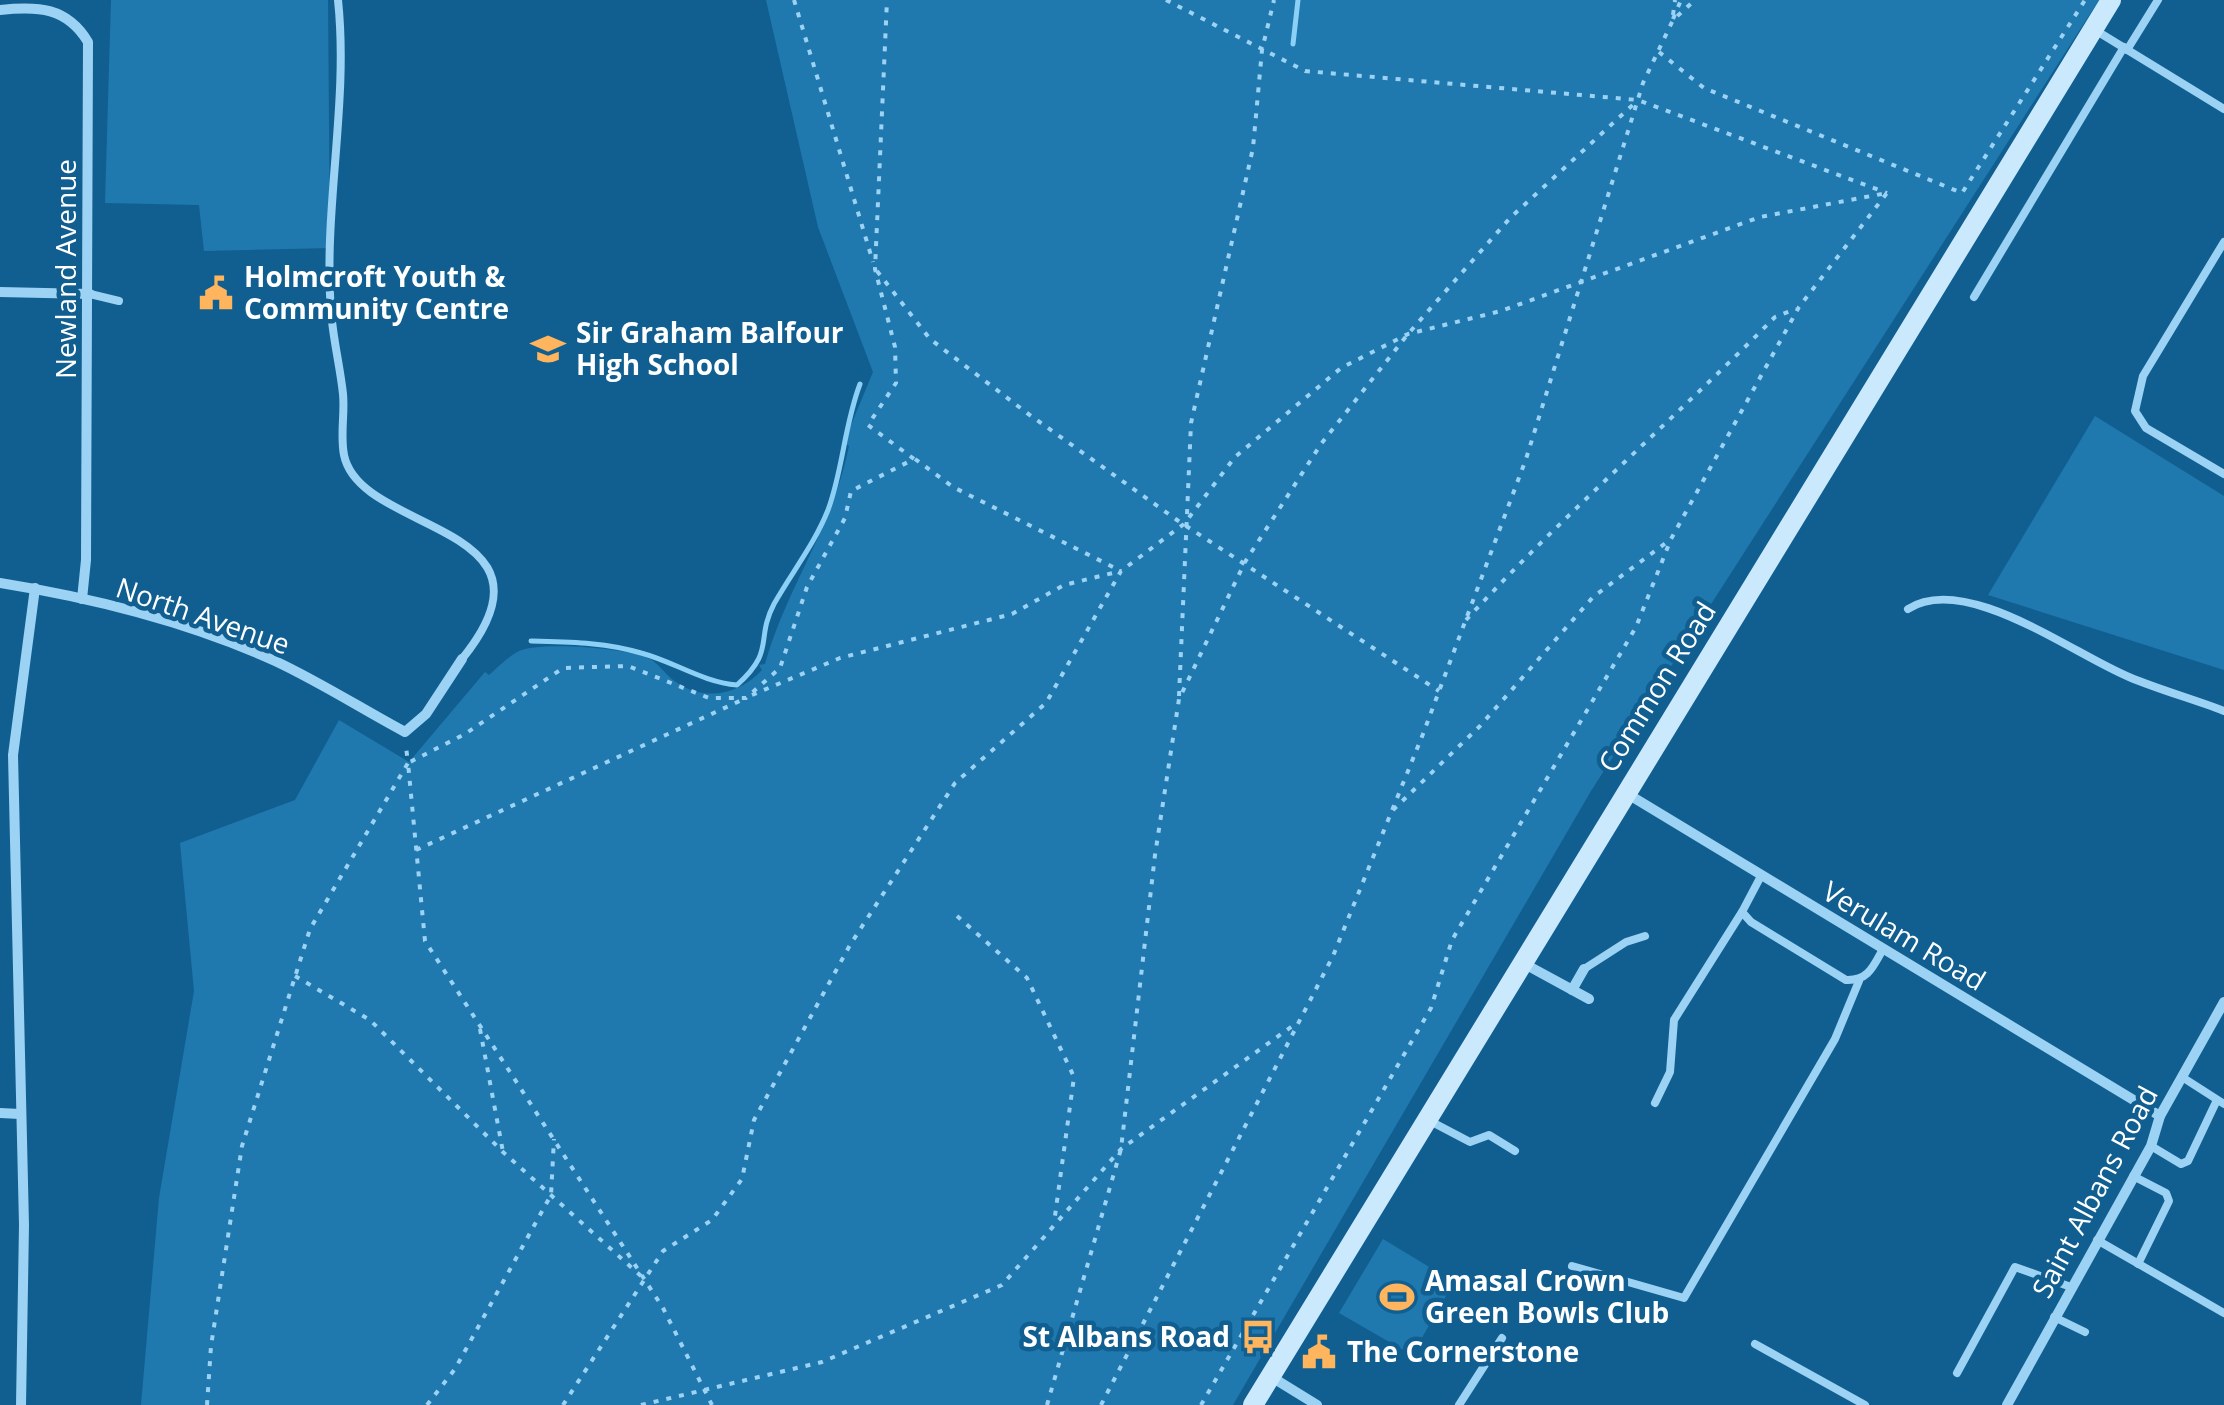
<svg xmlns="http://www.w3.org/2000/svg" width="2224" height="1405" viewBox="0 0 2224 1405" font-family="'Open Sans',sans-serif">
<style>
.green{fill:#1f79af}
.lines{fill:none;stroke-linecap:round;stroke-linejoin:round}
.stream{stroke:#8dd0f6;stroke-width:5}
.path{stroke:#9cd2f3;stroke-width:4;stroke-dasharray:5 8;stroke-linecap:butt}
.lane{stroke:#9cd2f3;stroke-width:8}
.street{stroke:#9cd2f3;stroke-width:10}
.secondary{stroke:#cbe9fd;stroke-width:20}
.labels{text-anchor:middle;stroke-width:9;stroke-linejoin:round;paint-order:stroke}
.street-label{font-size:28px;fill:#fff;stroke:#115f91}
.poi-label{font-size:28px;font-weight:bold;fill:#fff;stroke:#115f91;text-anchor:start}
</style>
<rect width="100%" height="100%" fill="#115f91"/>
<g class="green">
<polygon points="111,0 328,0 330,248 204,251 199,205 105,203"/>
<path d="M766,0H2099L1591,791L1233,1405H141L159,1198L194,991L180,843L295,800L339,720L409,762L485,672L489,675C498,667 509,656 519,651C539,641 630,648 650,659C658,663 665,674 673,680C703,703 739,695 762,670L759,665L765,664C787,586 832,530 849,446L844,442L873,372L818,227Z"/>
<polygon points="2095,416 2224,496 2224,670 1988,595"/>
<polygon points="1383,1239 1454,1282 1412,1355 1339,1313"/>
</g>
<g class="lines">
<g class="stream">
<polyline points="1293,44 1298,0"/>
<path d="M531,641C568,642 605,642 641,653C675,662 702,682 737,685C776,650 755,640 774,604C792,572 814,545 828,510C843,470 844,426 860,384"/>
</g>
<g class="path">
<polyline points="794,0 873,262"/>
<polyline points="1166,0 1305,71 1638,100 1887,193"/>
<polyline points="1673,15 1675,0"/>
<polyline points="1673,19 1681,0"/>
<polyline points="1659,52 1704,88 1962,193 2085,0"/>
<polyline points="877,271 930,339 1027,413 1177,520 1439,691"/>
<polyline points="915,459 953,487 1121,571"/>
<path d="M1466,620C1564,514 1673,420 1775,317L1796,309"/>
<polyline points="752,695 840,658 1012,614 1064,585 1121,571"/>
<polyline points="1179,696 1191,423 1253,148 1262,50 1274,0"/>
<polyline points="1393,810 1480,726 1593,597 1667,542"/>
<polyline points="416,850 744,699"/>
<polyline points="957,916 1027,978 1074,1077 1054,1223"/>
<polyline points="295,976 370,1020 503,1152 641,1276"/>
<polyline points="480,1029 503,1152"/>
<polyline points="207,1405 211,1346 242,1146 310,929 408,763 406,747"/>
<polyline points="427,1405 455,1369 551,1195 554,1139"/>
<polyline points="563,1405 663,1251 712,1220 742,1179 754,1120 850,945 955,783 1046,703 1121,571 1184,524 1235,457 1341,368 1408,334 1501,311 1760,217 1887,193"/>
<polyline points="641,1405 822,1362 1002,1285 1121,1149 1298,1022"/>
<polyline points="712,1405 663,1308 425,941 408,763 465,734 563,668 628,666 709,698 746,698 780,668 807,587 845,518 851,491 914,459 868,425 896,383 895,347 875,269 887,0"/>
<polyline points="1047,1405 1121,1149 1155,855 1179,699 1245,562 1321,444 1408,334 1510,218 1637,101"/>
<polyline points="1101,1405 1333,956 1423,734 1526,459 1643,83 1673,20 1695,0"/>
<polyline points="1201,1405 1431,1008 1452,940 1636,627 1671,539 1799,307 1887,193"/>
</g>
<g class="lane">
<path d="M338,0C349,103 323,208 331,311C333,339 340,366 343,394C345,414 340,435 344,455C360,535 573,522 462,659"/>
<polyline points="2095,30 2224,109"/>
<polyline points="2127,50 2158,0"/>
<polyline points="2224,242 2143,376 2135,411 2146,428 2224,474"/>
<polyline points="90,294 119,301"/>
<polyline points="1974,297 2124,47"/>
<path d="M1908,609C1965,572 2073,654 2129,677C2160,690 2193,699 2224,711"/>
<path d="M1761,876L1742,912L1751,922L1846,980C1868,981 1873,967 1883,949"/>
<polyline points="1584,969 1626,942 1645,936"/>
<polyline points="2182,1077 2224,1104"/>
<polyline points="1655,1103 1670,1072 1674,1020 1742,912"/>
<polyline points="1430,1121 1470,1142 1489,1135 1515,1151"/>
<polyline points="2151,1146 2181,1164 2188,1161 2217,1100"/>
<polyline points="2133,1176 2166,1193 2169,1201 2138,1264"/>
<polyline points="2097,1240 2224,1313"/>
<polyline points="1572,1266 1684,1298 1835,1039 1859,981"/>
<polyline points="2054,1317 2085,1332"/>
<polyline points="1755,1344 1865,1405"/>
<polyline points="1957,1373 2015,1267 2071,1287"/>
<polyline points="1459,1405 1502,1338"/>
</g>
<g class="street">
<path d="M0,10C38,6 67,7 88,42L86,560L82,599"/>
<polyline points="0,292 90,294"/>
<path d="M0,583C93,598 189,622 275,661C320,682 362,709 405,732L426,714L462,659"/>
<polyline points="1626,793 2160,1116"/>
<polyline points="1521,962 1589,999"/>
<polyline points="1572,990 1584,969"/>
<polyline points="0,1113 20,1114"/>
<polyline points="1270,1376 1317,1405"/>
<polyline points="21,1405 24,1225 13,755 35,588"/>
<polyline points="2007,1405 2151,1146 2160,1116 2224,1002"/>
</g>
<polyline class="secondary" points="1253,1405 2111,0"/>
</g>
<defs>
<g id="civic-bare" transform="scale(2.7)"><path d="M-.6-6.5H3V-4.5H.6V-3L4-1V1h2V6H-6V1h2V-1L-.6-3ZM-1.2 2.5V6h2.4V2.5Z" fill="#ffb55e" stroke="#115f91" stroke-width="2.5" paint-order="stroke"/></g>
<g id="school-bare" transform="scale(2.7)"><path d="M0-5L7-2L0 1L-7-2ZM-4 1L0 2.5L4 1V4Q0 6-4 4Z" fill="#ffb55e" stroke="#115f91" stroke-width="2.5" paint-order="stroke"/></g>
<g id="stadium-bare" transform="scale(2.7)"><path d="M0-5a6.5 5 0 1 0 0 10a6.5 5 0 1 0 0-10ZM-3.5-1.8h7v3.6h-7Z" fill="#ffb55e" stroke="#115f91" stroke-width="2.5" paint-order="stroke"/></g>
<g id="bus-bare" transform="scale(2.7)"><path d="M-5-6H5V4H4V6H2V4H-2V6H-4V4H-5ZM-3.5-4V0h7V-4ZM-3.5 1.2v1.5H-2V1.2ZM2 1.2v1.5H3.5V1.2Z" fill="#ffb55e" stroke="#115f91" stroke-width="2.5" paint-order="stroke"/></g>
</defs>
<g fill-rule="evenodd">
<use href="#civic-bare" x="216" y="293"/>
<use href="#school-bare" x="548" y="349"/>
<use href="#stadium-bare" x="1397" y="1297"/>
<use href="#bus-bare" x="1258" y="1337"/>
<use href="#civic-bare" x="1319" y="1352"/>
</g>
<g class="labels">
<g class="street-label">
<text transform="translate(66 269) rotate(-90)" y="10">Newland Avenue</text>
<text transform="translate(203 616) rotate(19)" y="10">North Avenue</text>
<text transform="translate(1657 687) rotate(-58)" y="10">Common Road</text>
<text transform="translate(1904 936) rotate(31)" y="10">Verulam Road</text>
<text transform="translate(2095 1192) rotate(-62)" y="10">Saint Albans Road</text>
</g>
<g class="poi-label">
<text x="244" y="287">Holmcroft Youth &amp;<tspan x="244" dy="32">Community Centre</tspan></text>
<text x="576" y="343">Sir Graham Balfour<tspan x="576" dy="32">High School</tspan></text>
<text x="1425" y="1291">Amasal Crown<tspan x="1425" dy="32">Green Bowls Club</tspan></text>
<text x="1230" y="1347" text-anchor="end">St Albans Road</text>
<text x="1347" y="1362">The Cornerstone</text>
</g>
</g>
</svg>
